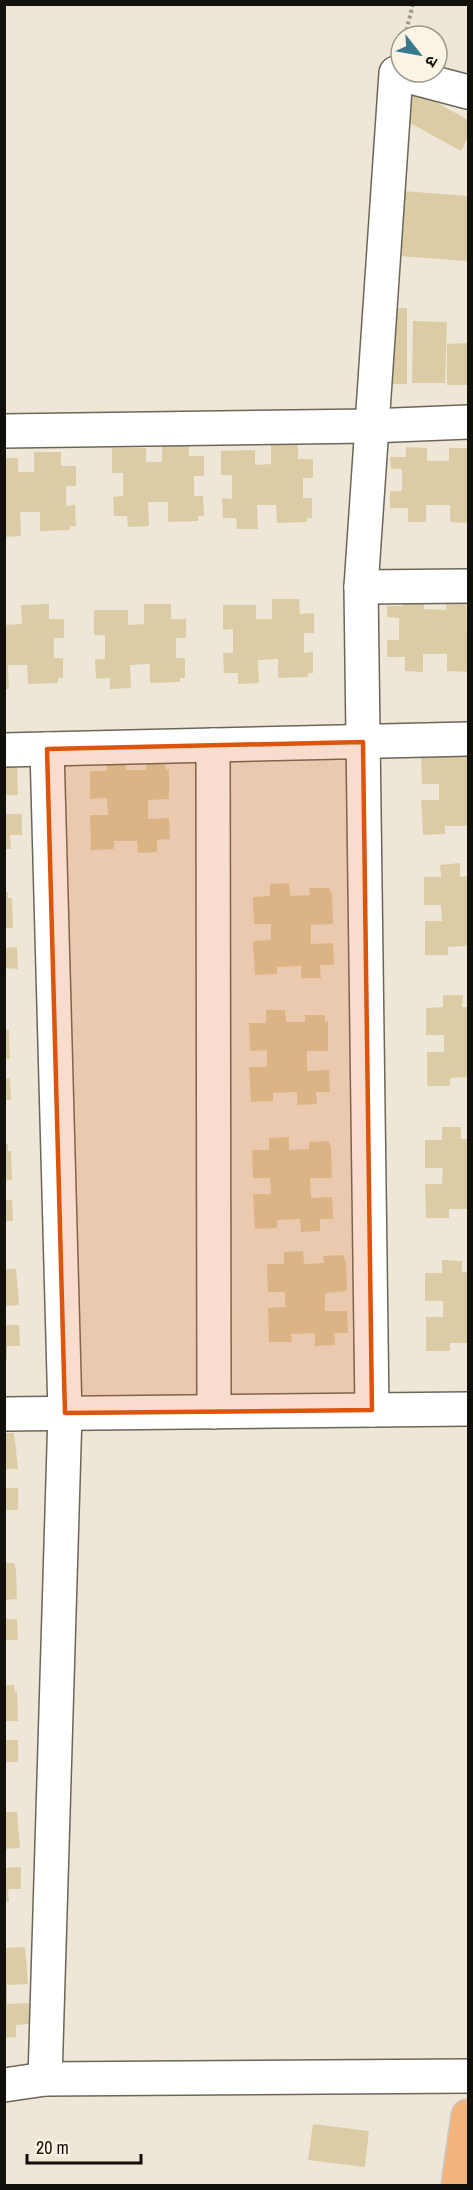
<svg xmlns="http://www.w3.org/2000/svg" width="473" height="2190" viewBox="0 0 473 2190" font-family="'Archivo Narrow','Noto Sans Devanagari',sans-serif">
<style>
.building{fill:#dbcca6}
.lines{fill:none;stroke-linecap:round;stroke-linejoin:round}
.minor-casing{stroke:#6c6659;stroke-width:36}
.major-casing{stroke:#cbcac9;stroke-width:36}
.path{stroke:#9e998d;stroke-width:4;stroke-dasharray:3 3;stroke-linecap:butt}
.minor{stroke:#fff;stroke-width:33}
.major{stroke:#f4b37b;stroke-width:33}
.marked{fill:#dd550c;fill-opacity:0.2;stroke:#dd550c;stroke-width:4.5;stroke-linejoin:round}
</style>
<rect width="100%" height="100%" fill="#eee7d7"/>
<g class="building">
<polygon points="416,91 468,120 468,137 461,151 401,118"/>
<polygon points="390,190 468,196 468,261 385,255"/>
<rect x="380" y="308" width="27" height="76"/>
<polygon points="413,321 447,322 445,383 412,383"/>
<polygon points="468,343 468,385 447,385 447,344"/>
<polygon points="162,442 189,442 189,456 204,456 204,476 194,476 194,496 203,496 204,516 198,516 198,521 168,522 168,502 148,502 149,526 128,527 127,516 114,516 113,497 123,496 123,473 112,473 112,448 146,448 146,462 162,462"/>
<polygon points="271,444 298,444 298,459 313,459 313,478 303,478 303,498 312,498 312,518 307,518 307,522 277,523 276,505 257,505 258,529 237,529 236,518 223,518 222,498 232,499 232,475 221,475 221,451 255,450 255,465 271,464"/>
<polygon points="406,447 427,448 427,461 449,461 449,448 468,448 468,523 450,522 450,505 426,505 426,522 408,522 408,508 390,508 390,491 402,491 402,469 391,469 390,457 406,457"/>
<polygon points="34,452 61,452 61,466 76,466 76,486 66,486 66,506 75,505 76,526 70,526 70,530 40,531 40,512 20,512 21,536 4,537 4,458 18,458 18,472 34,472"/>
<polygon points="403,597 424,597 424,609 446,610 446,597 466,597 468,672 447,671 447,654 423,654 423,672 405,671 405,657 387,657 387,640 399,640 399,618 387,617 387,606 403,606"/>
<polygon points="272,599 299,599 300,614 314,613 314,633 304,633 304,653 313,652 313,673 308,673 308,677 278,678 278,659 258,660 259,683 238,684 238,673 224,673 223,653 233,653 233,629 223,630 223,605 256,605 256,619 272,619"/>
<polygon points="49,604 49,619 64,619 64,638 54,638 54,658 63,658 63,678 58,678 58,683 28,684 27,665 8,665 9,689 4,689 4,625 22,624 21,605"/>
<polygon points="144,604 171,604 171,619 186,619 186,638 176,638 176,658 185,658 185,678 180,678 180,682 150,683 150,664 130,665 131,688 110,689 110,678 96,679 95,659 105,659 105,635 94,635 94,610 128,610 128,625 144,624"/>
<polygon points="468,755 468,826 445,826 445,834 423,835 421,800 439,800 439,784 422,784 421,756"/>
<polygon points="106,758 126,758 126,770 146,770 146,763 165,763 166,770 169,769 169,799 148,800 148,819 169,818 170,839 157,840 157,852 138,853 137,841 114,841 114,849 91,850 90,815 108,815 107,798 90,799 90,771 107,771"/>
<polygon points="4,759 17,764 18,795 4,795"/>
<polygon points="4,814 22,814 22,835 10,835 11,849 4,849"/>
<polygon points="460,863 460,877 468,876 468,946 448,947 448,955 425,955 425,921 442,921 441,905 424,905 424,877 441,877 440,865"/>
<polygon points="289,883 290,896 310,895 309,888 329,888 332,895 333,924 311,925 311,944 333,943 334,965 320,965 321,978 301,978 301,966 277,967 277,974 255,975 253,941 271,940 271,924 254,924 253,897 270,896 270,884"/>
<polygon points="4,892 8,892 8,898 12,898 13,928 4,928"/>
<polygon points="17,947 18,969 4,968 4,948"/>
<polygon points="443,995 463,995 462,1007 468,1007 468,1077 450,1078 450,1086 427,1086 427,1052 444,1052 444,1035 426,1035 426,1008 443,1007"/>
<polygon points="266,1010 285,1010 286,1022 305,1022 305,1015 325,1015 325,1022 328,1021 328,1051 307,1051 307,1071 329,1070 330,1092 316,1092 317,1104 297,1105 297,1092 273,1093 273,1101 251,1102 249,1067 267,1067 267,1050 250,1051 249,1023 266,1023"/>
<polygon points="4,1023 7,1030 9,1030 10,1059 4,1059"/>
<polygon points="10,1078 11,1100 4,1100 4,1079"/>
<polygon points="442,1127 461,1127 461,1139 468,1139 468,1209 449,1209 449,1218 426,1218 425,1184 442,1184 443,1168 425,1168 425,1140 442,1140"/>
<polygon points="289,1137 289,1150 309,1149 309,1142 329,1141 331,1148 332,1178 310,1178 311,1198 332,1197 333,1219 320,1219 320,1231 301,1232 300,1219 277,1220 277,1228 255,1229 253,1194 271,1194 270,1178 253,1178 252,1150 269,1150 269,1138"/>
<polygon points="4,1144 8,1144 8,1151 11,1151 12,1180 4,1181"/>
<polygon points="5,1200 12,1200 13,1221 5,1221"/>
<polygon points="303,1251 304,1264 324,1263 323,1256 343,1255 346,1262 347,1291 325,1293 325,1311 347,1311 348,1333 334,1333 335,1345 315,1346 315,1333 291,1334 292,1342 269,1342 268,1308 285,1307 285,1292 268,1292 267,1264 284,1264 284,1252"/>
<polygon points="442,1260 462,1261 462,1272 468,1272 468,1343 450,1343 450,1351 426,1351 426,1317 443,1317 443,1301 425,1301 425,1273 442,1273"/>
<polygon points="4,1269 16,1269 19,1305 4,1306"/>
<polygon points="4,1325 19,1325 20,1346 7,1346 7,1359 4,1359"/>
<polygon points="4,1433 14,1433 18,1469 4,1469"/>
<rect x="4" y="1488" width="14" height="22"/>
<polygon points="4,1563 14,1563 16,1570 17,1599 4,1600"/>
<polygon points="4,1619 17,1619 18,1640 4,1640"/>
<polygon points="4,1685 14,1685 15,1692 17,1691 18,1721 4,1721"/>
<rect x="4" y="1740" width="14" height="22"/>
<polygon points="4,1812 17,1812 20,1848 4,1849"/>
<polygon points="21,1867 21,1889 8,1889 9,1902 4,1902 4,1868"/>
<polygon points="25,1947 28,1984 7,1985 7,2004 29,2003 29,2024 16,2025 16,2037 5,2038 5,1948"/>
<polygon points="313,2124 369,2131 365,2167 308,2160"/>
</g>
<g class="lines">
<g class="minor-casing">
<g id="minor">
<polyline points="4,431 370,426 468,422"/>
<polyline points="361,587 468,586"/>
<polyline points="213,745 214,1412"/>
<polyline points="4,750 468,739"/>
<polyline points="372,1410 361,587 396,73 468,92"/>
<polyline points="4,1414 468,1409"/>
<polyline points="45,2079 65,1413 47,749"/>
<polyline points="4,2085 45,2079 468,2076"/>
</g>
</g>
<g class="major-casing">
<polyline id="major" points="458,2186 468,2116"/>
</g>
<polyline class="path" points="405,36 413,4"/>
<use href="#minor" class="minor"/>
<use href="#major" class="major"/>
</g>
<path class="marked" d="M363,742L372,1410L65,1413L47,749Z"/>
<rect width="473" height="2190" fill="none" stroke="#12100b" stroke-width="12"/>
<g transform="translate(419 54) rotate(121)"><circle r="28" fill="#fbf4e4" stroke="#9e998d" stroke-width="1.5"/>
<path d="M0-4.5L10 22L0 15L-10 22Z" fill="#387a8c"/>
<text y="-9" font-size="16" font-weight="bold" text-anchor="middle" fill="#12100b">उ</text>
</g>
<path d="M27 2154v9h114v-9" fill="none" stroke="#12100b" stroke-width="3"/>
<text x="36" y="2154" font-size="18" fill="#12100b" stroke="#fbf4e4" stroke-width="4.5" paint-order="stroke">20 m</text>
</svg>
